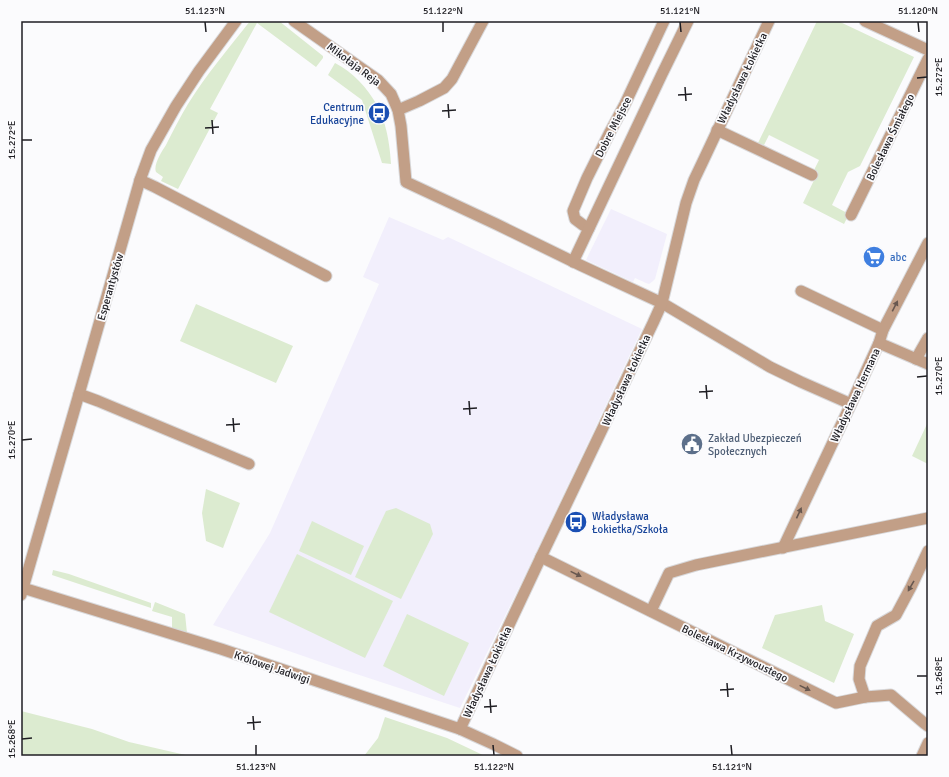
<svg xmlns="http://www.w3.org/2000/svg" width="949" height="777" viewBox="0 0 949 777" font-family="Signika,sans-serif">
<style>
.built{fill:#f2effc}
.green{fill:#dcebd0}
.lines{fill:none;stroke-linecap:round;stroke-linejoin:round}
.minor-casing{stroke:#d8d8da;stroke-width:13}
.minor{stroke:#c29f87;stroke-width:11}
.oneway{fill:#685850}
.ticks{fill:none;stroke:#1f1e23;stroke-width:1.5}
.labels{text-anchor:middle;stroke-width:3.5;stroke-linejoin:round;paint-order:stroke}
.street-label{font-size:11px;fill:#1f1e23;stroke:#fbfbfd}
.transit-label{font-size:11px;fill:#164399;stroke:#fbfbfd;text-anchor:end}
.shop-label{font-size:11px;fill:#366cbe;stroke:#fbfbfd;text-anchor:start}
.service-label{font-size:11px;fill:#4e5e75;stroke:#fbfbfd;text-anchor:start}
.neatline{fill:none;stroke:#1f1e23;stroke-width:1.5}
.ticks-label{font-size:10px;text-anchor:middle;fill:#1f1e23}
</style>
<rect width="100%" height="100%" fill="#fbfbfd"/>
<g class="built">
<polygon points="611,209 667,234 655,279 653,281 649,284 646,283 635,278 633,282 586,260"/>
<polygon points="389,217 443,240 448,237 642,329 527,571 460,708 335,667 213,625 270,533 379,284 363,277"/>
</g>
<g class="green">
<path d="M250,21H279L323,56V58L316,67L257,23L210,109L218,113L178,189L161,181L163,177L156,172C153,165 162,151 166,145C173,131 180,117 188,104C206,75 229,48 250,21Z"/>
<polygon points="817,21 838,21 914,57 860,166 848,172 832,205 849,214 844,224 803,203 818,172 814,170 819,160 769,135 764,145 758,143"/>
<path d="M335,63C353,72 367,88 377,105L373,107L379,121L383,119C388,134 390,148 391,164L382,163L362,100L328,75Z"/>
<polygon points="196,304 293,346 276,383 180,341"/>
<polygon points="927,424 928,425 928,464 912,456"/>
<polygon points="206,489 240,503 223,548 206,541 202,513"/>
<polygon points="396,508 430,524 433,534 401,599 355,577 386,511"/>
<polygon points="312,521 364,546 351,575 299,551"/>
<polygon points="297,554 393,601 365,658 269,612"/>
<polygon points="53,570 69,574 151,603 151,608 52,575"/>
<polygon points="155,602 185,614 187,633 172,629 172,617 152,611"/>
<polygon points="822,605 825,621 854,634 834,683 762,648 775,615"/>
<polygon points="407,614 469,643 444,696 383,666"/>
<polygon points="21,711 92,729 129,742 190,756 21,756"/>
<polygon points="385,717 447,738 485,756 364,756 378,738"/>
</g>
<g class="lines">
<g class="minor-casing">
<g id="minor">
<polyline points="294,21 378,80 391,94 398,110 401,126 406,182 496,224 580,265 662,303 770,367 801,382 851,404"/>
<polyline points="865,21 928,50"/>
<polyline points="398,110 419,101 444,88 452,79 483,21"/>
<polyline points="717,130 812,175"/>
<polyline points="140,180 155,187 326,276"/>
<polyline points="851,215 928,59"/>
<polyline points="589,228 583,225 575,219 573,211 587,178 610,132 625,104 664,21"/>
<polyline points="573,262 662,74 688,21"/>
<polyline points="801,291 883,330"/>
<polyline points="879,343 928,364"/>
<polyline points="916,359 928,338"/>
<polyline points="79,394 98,401 249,464"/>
<polyline points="783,548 851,404 879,343 883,330 928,243"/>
<polyline points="541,557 836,703 865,697 891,695 924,723 928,726"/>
<polyline points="23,588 221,649 460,729 493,744 517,756"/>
<polyline points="21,595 79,394 140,180 151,150 176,106 199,71 236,21"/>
<polyline points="651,611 669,573 696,565 928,518"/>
<polyline points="865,697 859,679 860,666 877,626 896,615 911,587 928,551"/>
<polyline points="460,729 541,557 653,323 662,303 686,203 694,180 704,159 769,21"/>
<polyline points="922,756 928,743"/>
</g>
</g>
<use href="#minor" class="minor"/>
</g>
<defs><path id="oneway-solid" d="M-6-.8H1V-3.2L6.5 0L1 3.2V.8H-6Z"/></defs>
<g class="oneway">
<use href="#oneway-solid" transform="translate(895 306) rotate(-63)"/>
<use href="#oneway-solid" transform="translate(799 513) rotate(-65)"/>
<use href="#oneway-solid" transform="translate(576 574) rotate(26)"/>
<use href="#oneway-solid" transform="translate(911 586) rotate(120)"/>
<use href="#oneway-solid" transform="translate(805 688) rotate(26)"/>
</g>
<path class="ticks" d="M205,22L206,32M443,22V32M680,22L681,32M918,22L919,32M917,78L927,77M685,87L686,101M678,95L692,94M448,104L449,118M442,111L456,110M212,120L213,134M205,128L219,127M22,140H32M917,377L927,376M706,385L707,399M699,392L713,391M469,401L470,415M463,409L477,408M233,418L234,432M226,425L240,424M22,440L32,439M917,676H927M727,683L728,697M720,690L734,689M490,699L491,713M484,707L497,706M253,716L254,730M247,723L261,722M22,739L32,738M256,745V755M493,745L494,755M731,745L732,755"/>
<defs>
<g id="bus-disc" transform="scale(1.15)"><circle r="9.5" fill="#1a4fb4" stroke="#fbfbfd"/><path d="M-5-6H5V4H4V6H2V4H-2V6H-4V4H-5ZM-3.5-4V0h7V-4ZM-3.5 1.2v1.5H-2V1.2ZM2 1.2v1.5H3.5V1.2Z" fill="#fff"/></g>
<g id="supermarket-disc" transform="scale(1.15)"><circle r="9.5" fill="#3f7fe0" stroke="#fbfbfd"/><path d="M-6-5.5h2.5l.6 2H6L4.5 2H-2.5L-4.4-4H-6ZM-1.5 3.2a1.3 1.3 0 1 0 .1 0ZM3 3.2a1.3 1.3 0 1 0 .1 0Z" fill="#fff"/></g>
<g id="civic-disc" transform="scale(1.15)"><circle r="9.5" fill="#5c6f8a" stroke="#fbfbfd"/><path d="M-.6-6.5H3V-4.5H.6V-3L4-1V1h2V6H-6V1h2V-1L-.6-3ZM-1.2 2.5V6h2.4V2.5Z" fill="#fff"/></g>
</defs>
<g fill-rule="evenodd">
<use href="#bus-disc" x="379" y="113"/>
<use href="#supermarket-disc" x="874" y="257"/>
<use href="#civic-disc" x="692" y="444"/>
<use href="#bus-disc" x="576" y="522"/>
</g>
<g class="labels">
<g class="street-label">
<text transform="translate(354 64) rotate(37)" y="4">Mikołaja Reja</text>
<text transform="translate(742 78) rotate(-64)" y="4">Władysława Łokietka</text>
<text transform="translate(613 127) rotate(-63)" y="4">Dobre Miejsce</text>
<text transform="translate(890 137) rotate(-64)" y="4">Bolesława Śmiałego</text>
<text transform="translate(110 287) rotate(-74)" y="4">Esperantystów</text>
<text transform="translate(626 380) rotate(-65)" y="4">Władysława Łokietka</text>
<text transform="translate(855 395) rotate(-65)" y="4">Władysława Hermana</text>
<text transform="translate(735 653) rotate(26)" y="4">Bolesława Krzywoustego</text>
<text transform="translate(272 667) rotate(19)" y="4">Królowej Jadwigi</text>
<text transform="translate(487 672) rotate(-65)" y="4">Władysława Łokietka</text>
</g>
<g class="transit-label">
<text x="364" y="111">Centrum<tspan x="364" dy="13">Edukacyjne</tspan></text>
<text x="592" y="520" text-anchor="start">Władysława<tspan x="592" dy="13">Łokietka/Szkoła</tspan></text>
</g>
<g class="shop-label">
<text x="890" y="261">abc</text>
</g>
<g class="service-label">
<text x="708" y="442">Zakład Ubezpieczeń<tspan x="708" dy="13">Społecznych</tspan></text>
</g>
</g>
<rect width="949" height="777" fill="none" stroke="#fbfbfd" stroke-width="44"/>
<rect x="22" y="22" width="905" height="733" class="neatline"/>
<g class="ticks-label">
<text x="205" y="14">51.123°N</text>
<text x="443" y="14">51.122°N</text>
<text x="680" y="14">51.121°N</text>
<text x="918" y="14">51.120°N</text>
<text transform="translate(938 77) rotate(-90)" y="4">15.272°E</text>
<text transform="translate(11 140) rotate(-90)" y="4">15.272°E</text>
<text transform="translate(938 376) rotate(-90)" y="4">15.270°E</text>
<text transform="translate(11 440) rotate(-90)" y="4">15.270°E</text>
<text transform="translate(938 676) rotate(-90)" y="4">15.268°E</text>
<text transform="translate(11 739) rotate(-90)" y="4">15.268°E</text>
<text x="256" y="770">51.123°N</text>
<text x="494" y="770">51.122°N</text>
<text x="732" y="770">51.121°N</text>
</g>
</svg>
